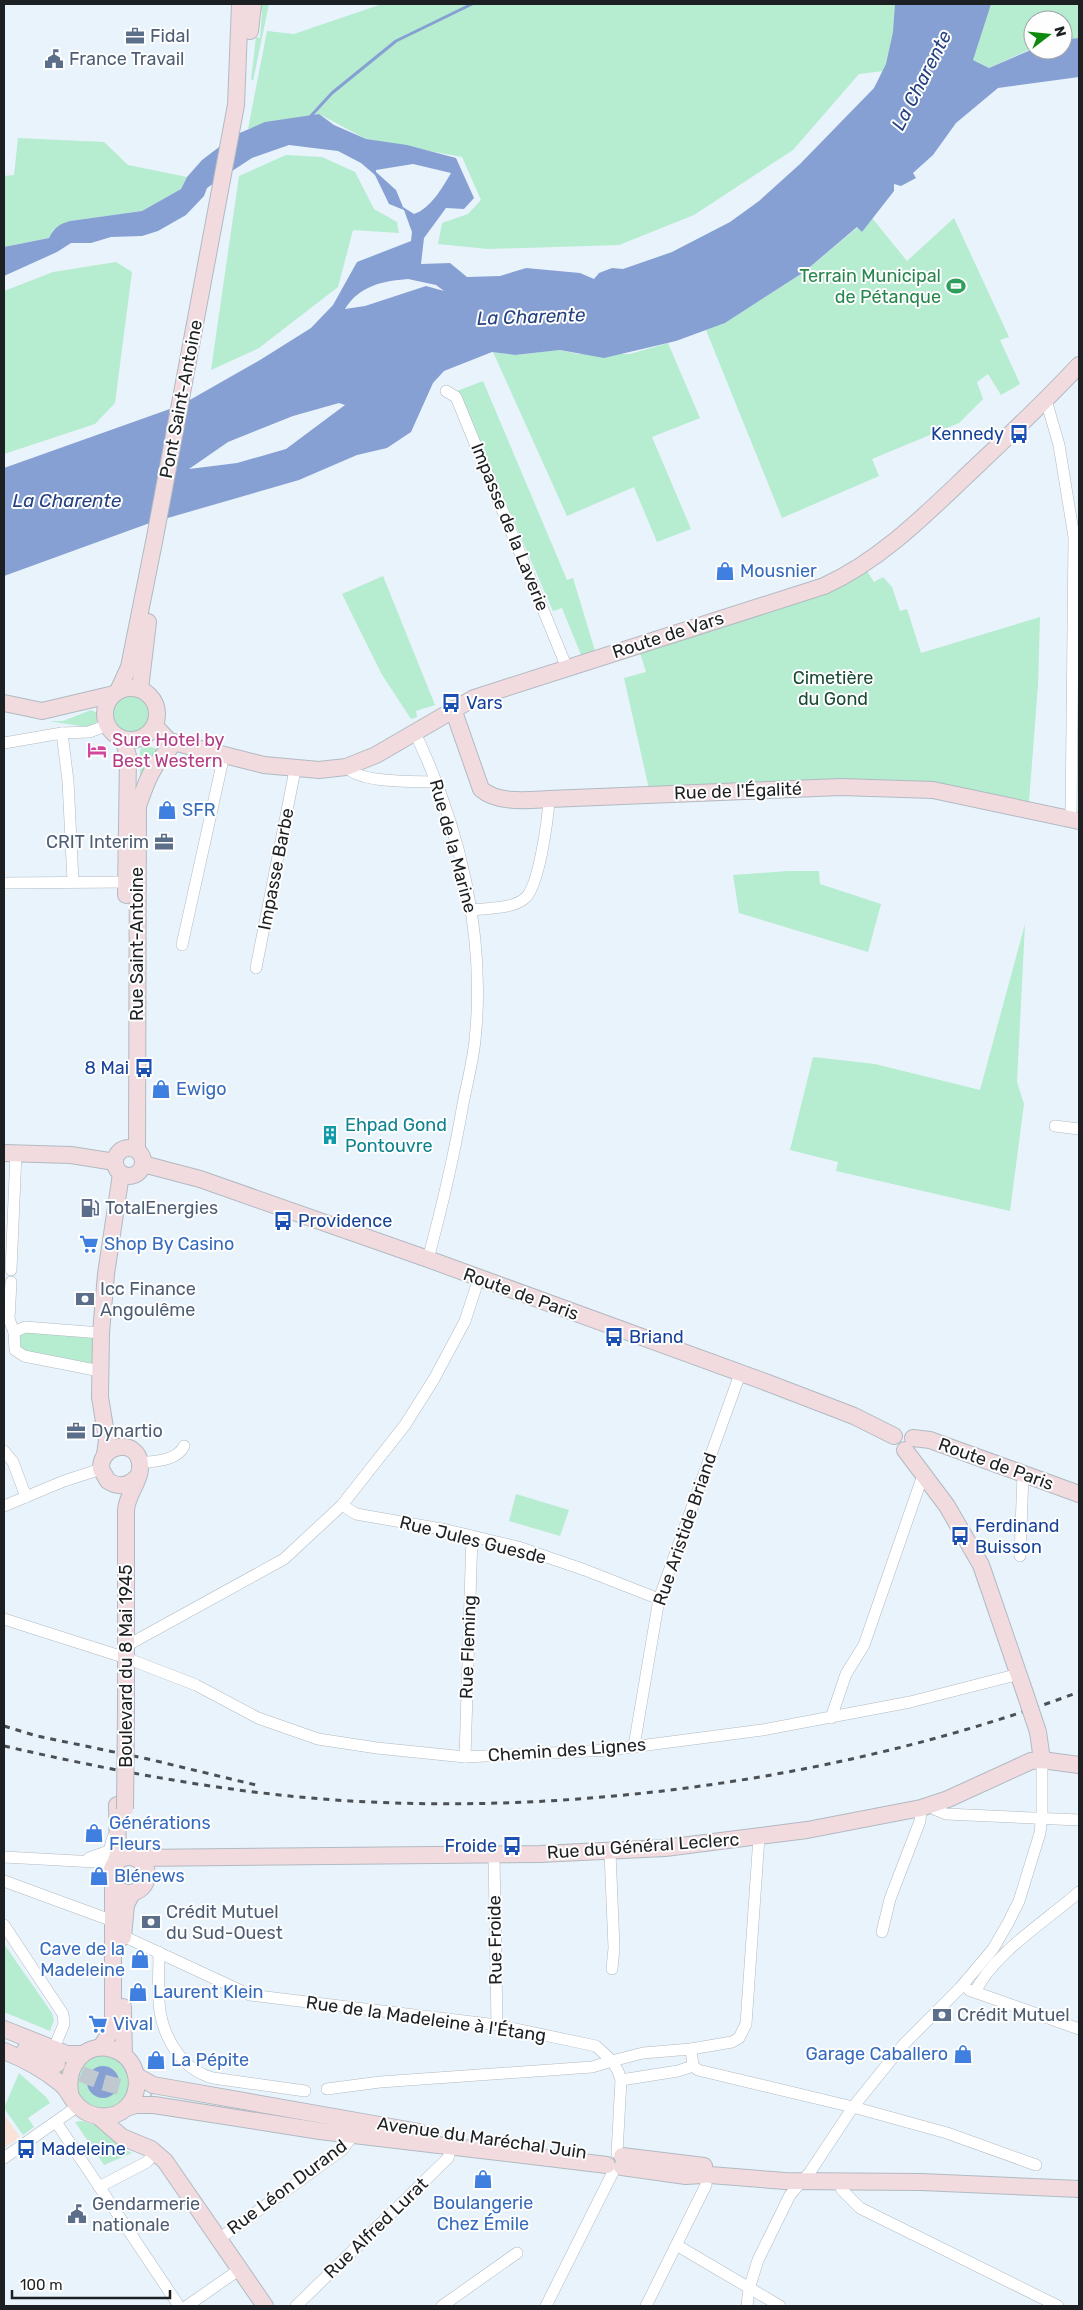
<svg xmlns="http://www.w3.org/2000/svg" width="1083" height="2310" viewBox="0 0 1083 2310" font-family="Rubik,sans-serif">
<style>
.education{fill:#f9e2d7}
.green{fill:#b6ecd0}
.water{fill:#87a0d4;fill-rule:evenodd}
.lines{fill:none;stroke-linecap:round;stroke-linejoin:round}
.stream{stroke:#87a0d4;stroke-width:3}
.secondary-tunnel{stroke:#c0c9d0;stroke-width:16;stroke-dasharray:16 8;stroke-linecap:butt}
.street-casing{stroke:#b1bac2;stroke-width:12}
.secondary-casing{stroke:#b1bac2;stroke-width:18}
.street{stroke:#fff;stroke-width:11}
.secondary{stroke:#f2dbdf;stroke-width:16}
.rail{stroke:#4b5054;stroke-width:3;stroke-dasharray:6 6;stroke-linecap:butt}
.secondary-bridge-casing{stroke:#b1bac2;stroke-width:18;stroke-linecap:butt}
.secondary-bridge{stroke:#f2dbdf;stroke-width:16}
.labels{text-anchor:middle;stroke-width:4;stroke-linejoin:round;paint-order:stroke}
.service-label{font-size:18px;fill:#4e5e75;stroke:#fefefe;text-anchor:start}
.leisure-label{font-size:18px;fill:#27864d;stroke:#fefefe;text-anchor:end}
.street-label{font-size:18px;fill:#1d2023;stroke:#fefefe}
.transit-label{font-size:18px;fill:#164399;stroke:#fefefe;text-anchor:start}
.shop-label{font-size:18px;fill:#366cbe;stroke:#fefefe;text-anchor:start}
.park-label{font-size:18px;fill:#194b35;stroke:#fefefe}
.hotel-label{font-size:18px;fill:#b23c85;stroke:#fefefe;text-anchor:start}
.culture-label{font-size:18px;fill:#0d838f;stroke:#fefefe;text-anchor:start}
.water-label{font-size:19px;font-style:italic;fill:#254180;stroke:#fefefe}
</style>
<rect width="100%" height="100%" fill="#e9f3fb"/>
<polygon class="education" points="4,2115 20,2137 4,2148"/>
<g class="green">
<polygon points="258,4 269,4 253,81 251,79 256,37 260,38 262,11 258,10"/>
<polygon points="382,4 1079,4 1079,47 1063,47 1063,20 1033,20 1033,48 989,68 973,60 859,74 793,150 694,215 619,245 488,249 438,244 442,223 468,214 481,200 462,157 366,139 319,114 248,129 267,31 294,34"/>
<polygon points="18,138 104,142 128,165 187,177 181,189 142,211 70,221 53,230 49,238 4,247 4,176 14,175"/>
<polygon points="286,155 322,157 355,172 374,209 397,222 399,233 353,230 338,287 259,348 211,370 239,176"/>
<polygon points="872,218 907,261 954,218 1009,337 1000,340 1020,384 1001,395 988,374 977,382 983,399 959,423 872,459 879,476 782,518 706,330 725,323 804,272 858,227 862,232"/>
<polygon points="116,262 132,272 115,403 95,424 4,454 4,291 53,272"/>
<polygon points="668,343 700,418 652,437 691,529 657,542 634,487 567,516 493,352 515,355 560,350 578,354 630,354"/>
<polygon points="483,381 567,580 573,578 595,651 581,655 562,608 553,611 457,391"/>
<polygon points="867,571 874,582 883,577 892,587 900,611 907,609 921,653 1040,617 1038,685 1029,802 951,786 649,789 624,678 646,672 640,653"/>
<polygon points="383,576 435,705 416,711 417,717 411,719 381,673 342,594"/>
<circle cx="132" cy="713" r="20"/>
<polygon points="91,710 98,713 96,724 86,727 49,721 63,721"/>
<polygon points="144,745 161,750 140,793 140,750"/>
<polygon points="788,871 819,871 820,884 881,904 868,952 739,913 733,875"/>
<polygon points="1025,924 1017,1082 1024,1104 1010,1211 836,1171 838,1162 790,1150 813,1057 875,1064 980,1090"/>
<polygon points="29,1332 96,1337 96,1367 23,1351 20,1348 19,1336"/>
<polygon points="516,1494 569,1510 560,1536 509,1521"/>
<polygon points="4,1944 52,2013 54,2020 50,2031 4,2012"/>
<circle cx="103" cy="2082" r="27"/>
<polygon points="19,2073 46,2097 50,2103 28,2118 34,2127 23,2135 4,2108"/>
<polygon points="82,2121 104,2128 119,2146 132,2153 104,2165 75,2122"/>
</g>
<g class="water">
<path d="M895,4H991L973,60L989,68L1033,49L1063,50V40L1079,38V77L998,88L956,123L933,155L913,173L916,178L901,186L894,184V191L862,232L857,227L804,272L725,323L676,341L604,358L560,350L515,355L492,352L444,371L433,383L411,432L387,448L357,455L299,480L147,524L4,576V468L181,405L260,360L311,328L333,305L357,262L411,241L412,232L404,210L389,204L375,175L361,163L338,151L289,145L252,158L229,173L207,188L204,196L186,215L158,231L142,236L111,237L91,243H71L57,252L4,276V247L49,238C54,228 59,224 70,221L142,211L181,189L187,177L202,160L235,135L265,122L319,114L334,125L366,139L407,145L456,158L474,198L464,209L446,208L424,238L421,264L450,263L467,277L500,276L526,268L580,273L594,279L599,273L612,268L623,269L672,252L730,222L759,201L800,164L874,88L886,64L893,32ZM413,164L451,173C443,187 430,209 414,214L403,207L396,190L376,172V170ZM408,279L436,285L444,291L426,286L365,306L345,309C359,286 382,281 408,279ZM339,403L345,405L286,449L237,463L189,469L228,442L293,416Z"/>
<circle cx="103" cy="2082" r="16"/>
</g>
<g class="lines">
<polyline class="stream" points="309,118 332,93 396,41 472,4"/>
<polyline class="secondary-tunnel" points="59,2065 102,2082 152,2096"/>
<g class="street-casing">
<g id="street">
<polyline points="446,391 456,397 567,668"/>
<polyline points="1046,400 1059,445 1074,537 1071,819"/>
<path d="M414,731C460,826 486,935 475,1040C473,1061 467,1083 463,1104C454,1156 442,1207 428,1259"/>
<polyline points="62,733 68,781 73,881"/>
<polyline points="4,743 62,733 89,732 108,725"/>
<path d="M346,767C362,784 414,781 437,782"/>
<polyline points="4,883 126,882"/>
<path d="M472,910C488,908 511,909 524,899C539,889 548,818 549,799"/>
<polyline points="182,945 224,755"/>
<polyline points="256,968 295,770"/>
<polyline points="1055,1126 1079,1129"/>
<polyline points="11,1270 16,1153"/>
<polyline points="11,1282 9,1319 14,1332"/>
<polyline points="100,1371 24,1356 15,1350 14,1332 25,1327 101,1333"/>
<polyline points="4,1451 13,1462 26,1497"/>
<path d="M140,1463C155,1461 177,1461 184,1446"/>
<polyline points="342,1505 356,1514 447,1530 518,1547 585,1570 659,1599"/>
<polyline points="4,1506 64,1481 101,1469"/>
<polyline points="1020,1556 1023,1474"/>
<polyline points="4,1619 120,1656"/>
<polyline points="126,1646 284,1559 342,1505 405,1425 434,1379 465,1321 479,1278"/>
<polyline points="126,1658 196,1685 258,1718 318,1739 377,1748 465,1757 609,1750 762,1730 910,1702 1019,1674"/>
<polyline points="831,1718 846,1674 864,1645 923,1475"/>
<polyline points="634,1746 659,1599 740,1374"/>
<polyline points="465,1757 472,1536"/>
<polyline points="929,1805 936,1810 946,1814 1079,1820"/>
<polyline points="610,1852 614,1948 612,1969"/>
<polyline points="494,1855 497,2025"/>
<polyline points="4,1857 114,1863"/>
<polyline points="89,1858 109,1851 113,1837"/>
<polyline points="4,1881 113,1921"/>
<polyline points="4,1925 63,2014 64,2024 54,2048"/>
<polyline points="882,1932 890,1899 920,1821 921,1808"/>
<polyline points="123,1936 250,1995 497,2025 596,2046 612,2061 643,2053 691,2049 732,2042 739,2038 746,2024 759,1837"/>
<path d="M159,1952C159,1990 153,2022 179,2055C188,2067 198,2074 213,2078L305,2091"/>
<polyline points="969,1990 1079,2029"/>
<path d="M975,1992C994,1953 1046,1921 1079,1892"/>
<polyline points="691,2049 693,2066 698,2070 853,2107 947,2133 1036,2165"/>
<polyline points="621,2080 678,2071 693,2066"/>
<polyline points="327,2089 380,2082 592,2067 612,2061 618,2071 621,2080 617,2153"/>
<polyline points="56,2122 179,2306"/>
<polyline points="4,2158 78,2106"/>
<polyline points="839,2182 842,2190 860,2208 1058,2306"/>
<polyline points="99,2187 147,2162 155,2152"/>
<polyline points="219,2239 342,2150 354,2134"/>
<polyline points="678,2246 780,2306"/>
<polyline points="187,2306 240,2269"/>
<polyline points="296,2306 448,2158 451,2147"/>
<polyline points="442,2306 517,2253"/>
<polyline points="546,2306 614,2170"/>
<polyline points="646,2306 706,2185 706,2176"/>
<polyline points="747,2306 749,2289 758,2260 790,2195 810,2172 853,2107 878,2076 904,2044 960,1988 993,1949 1008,1923 1019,1901 1040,1833 1042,1813 1042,1760"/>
</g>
</g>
<g class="secondary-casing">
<g id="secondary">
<polyline points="250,31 253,4"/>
<circle cx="131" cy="714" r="26"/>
<polyline points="140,689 148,622"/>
<polyline points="118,691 129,667 155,537 236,105 240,4"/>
<polyline points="4,703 42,711 114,694"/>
<path d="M453,709L481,789C498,804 529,800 549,799L841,787L933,790L1079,821"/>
<path d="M155,726L169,741L264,765L319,770L346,767L376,755L474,698L824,586C877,562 920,520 962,480C1002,442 1042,405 1079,365"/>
<polyline points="123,739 128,756 126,895"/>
<circle cx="129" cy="1162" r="14"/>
<path d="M137,1150L138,806C146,783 152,765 170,748"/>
<polyline points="4,1153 71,1155 115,1162"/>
<polyline points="143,1164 200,1179 428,1259 768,1383 854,1416 894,1436"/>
<polyline points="913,1438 930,1440 1079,1494"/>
<polyline points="905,1450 947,1506 981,1565 1026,1696"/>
<polyline points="105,1455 107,1440 100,1397 101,1333 106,1274 121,1174"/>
<path d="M126,1711V1510C127,1494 142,1479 140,1464C138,1438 100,1443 101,1469L108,1481C119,1488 129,1486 138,1476"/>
<polyline points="1038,1732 1042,1760"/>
<circle cx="129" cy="1875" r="18"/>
<polyline points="137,1858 540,1854 665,1848 807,1830 921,1808 948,1799 1031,1761 1042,1760 1079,1765"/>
<polyline points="116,1861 118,1854 117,1805"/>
<polyline points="123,1937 126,1905 132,1893"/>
<polyline points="123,2007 124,2055"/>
<polyline points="4,2029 67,2054 82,2054"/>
<polyline points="101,2047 109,2034 113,2018 113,1885"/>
<polyline points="25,2050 57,2064"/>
<path d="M4,2051C24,2059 43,2069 60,2083C69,2090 71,2100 79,2107C92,2119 114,2120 127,2107C145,2088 137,2056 112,2049C84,2041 66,2067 70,2092"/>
<polyline points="137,2076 153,2085 419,2132"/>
<polyline points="126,2108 136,2105 154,2105 320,2131 607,2165"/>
<polyline points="99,2117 122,2137 151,2149 165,2161 265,2306"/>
<polyline points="622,2156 704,2166"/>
<polyline points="622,2167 686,2176 703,2175"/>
<polyline points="710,2175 785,2181 921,2182 1079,2189"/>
</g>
</g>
<use href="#street" class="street"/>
<use href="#secondary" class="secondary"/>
<g class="rail">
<polyline points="4,1726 37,1736 148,1759 260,1786"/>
<path d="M4,1746C118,1772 234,1794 351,1801C589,1815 855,1776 1079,1692"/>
</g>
<g class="secondary-bridge-casing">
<g id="secondary-bridge">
<polyline points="1026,1696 1038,1732"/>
<polyline points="125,1809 126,1711"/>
</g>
</g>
<use href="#secondary-bridge" class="secondary-bridge"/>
</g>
<defs>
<g id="office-bare" transform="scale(1.5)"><path d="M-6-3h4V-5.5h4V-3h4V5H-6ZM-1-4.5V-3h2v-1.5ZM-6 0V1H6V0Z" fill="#5c6f8a" stroke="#fefefe" stroke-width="2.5" paint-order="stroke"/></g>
<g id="civic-bare" transform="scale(1.5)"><path d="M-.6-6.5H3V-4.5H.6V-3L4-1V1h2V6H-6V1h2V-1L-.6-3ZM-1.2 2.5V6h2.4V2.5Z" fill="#5c6f8a" stroke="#fefefe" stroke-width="2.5" paint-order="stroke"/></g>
<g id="stadium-bare" transform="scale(1.5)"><path d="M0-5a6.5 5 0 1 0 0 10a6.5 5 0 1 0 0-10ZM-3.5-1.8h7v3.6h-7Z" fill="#2e9e5b" stroke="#fefefe" stroke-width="2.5" paint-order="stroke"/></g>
<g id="bus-bare" transform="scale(1.5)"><path d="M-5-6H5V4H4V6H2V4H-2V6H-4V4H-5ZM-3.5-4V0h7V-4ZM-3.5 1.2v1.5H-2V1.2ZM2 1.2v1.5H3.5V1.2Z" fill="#1a4fb4" stroke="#fefefe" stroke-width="2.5" paint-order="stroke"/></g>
<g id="shop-bare" transform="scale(1.5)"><path d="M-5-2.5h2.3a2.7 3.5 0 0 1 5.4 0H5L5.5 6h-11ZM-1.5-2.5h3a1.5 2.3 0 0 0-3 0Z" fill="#3f7fe0" stroke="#fefefe" stroke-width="2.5" paint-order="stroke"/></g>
<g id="hotel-bare" transform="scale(1.5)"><path d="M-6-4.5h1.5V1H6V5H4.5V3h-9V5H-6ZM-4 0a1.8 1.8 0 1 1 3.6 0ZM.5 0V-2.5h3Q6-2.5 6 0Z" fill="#d1479c" stroke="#fefefe" stroke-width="2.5" paint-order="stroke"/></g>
<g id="building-bare" transform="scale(1.5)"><path d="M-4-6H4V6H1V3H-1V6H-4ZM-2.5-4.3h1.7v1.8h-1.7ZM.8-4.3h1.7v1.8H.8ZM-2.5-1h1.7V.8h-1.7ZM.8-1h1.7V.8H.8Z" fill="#0f9aa8" stroke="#fefefe" stroke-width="2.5" paint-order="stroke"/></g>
<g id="fuel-bare" transform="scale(1.5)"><path d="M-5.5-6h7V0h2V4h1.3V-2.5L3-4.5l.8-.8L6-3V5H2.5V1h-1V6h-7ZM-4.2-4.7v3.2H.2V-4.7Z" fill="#5c6f8a" stroke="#fefefe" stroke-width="2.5" paint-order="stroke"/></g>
<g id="supermarket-bare" transform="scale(1.5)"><path d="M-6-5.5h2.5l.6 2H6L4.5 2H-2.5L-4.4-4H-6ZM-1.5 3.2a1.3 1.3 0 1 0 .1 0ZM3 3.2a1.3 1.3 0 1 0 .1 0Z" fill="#3f7fe0" stroke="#fefefe" stroke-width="2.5" paint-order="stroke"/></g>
<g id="bank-bare" transform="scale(1.5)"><path d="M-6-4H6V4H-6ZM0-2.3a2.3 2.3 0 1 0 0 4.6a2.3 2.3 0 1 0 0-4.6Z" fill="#5c6f8a" stroke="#fefefe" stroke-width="2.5" paint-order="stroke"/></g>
</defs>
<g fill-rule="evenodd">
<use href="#office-bare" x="135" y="36"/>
<use href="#civic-bare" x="54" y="59"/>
<use href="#stadium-bare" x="956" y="286"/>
<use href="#bus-bare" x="1019" y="434"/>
<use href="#shop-bare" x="725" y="571"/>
<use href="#bus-bare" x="451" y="703"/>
<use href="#hotel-bare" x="97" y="750"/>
<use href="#shop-bare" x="167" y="810"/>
<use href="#office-bare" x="164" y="842"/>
<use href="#bus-bare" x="144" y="1068"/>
<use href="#shop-bare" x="161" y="1089"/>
<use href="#building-bare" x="330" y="1135"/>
<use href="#fuel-bare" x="90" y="1208"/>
<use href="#bus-bare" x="283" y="1221"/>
<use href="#supermarket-bare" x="89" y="1244"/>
<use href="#bank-bare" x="85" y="1299"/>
<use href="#bus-bare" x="614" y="1337"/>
<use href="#office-bare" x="76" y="1431"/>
<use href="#bus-bare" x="960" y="1536"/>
<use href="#shop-bare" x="94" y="1833"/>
<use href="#bus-bare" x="512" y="1846"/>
<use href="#shop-bare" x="99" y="1876"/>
<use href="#bank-bare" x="151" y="1922"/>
<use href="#shop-bare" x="140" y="1959"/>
<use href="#shop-bare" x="138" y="1992"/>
<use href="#bank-bare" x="942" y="2015"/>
<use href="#supermarket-bare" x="98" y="2024"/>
<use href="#shop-bare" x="963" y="2054"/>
<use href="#shop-bare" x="156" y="2060"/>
<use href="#bus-bare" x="26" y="2149"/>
<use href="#shop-bare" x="483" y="2179"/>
<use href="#civic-bare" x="77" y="2214"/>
</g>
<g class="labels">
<g class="service-label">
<text x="150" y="42">Fidal</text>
<text x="69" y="65">France Travail</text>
<text x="149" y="848" text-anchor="end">CRIT Interim</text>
<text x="105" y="1214">TotalEnergies</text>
<text x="100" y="1295">Icc Finance<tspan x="100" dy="21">Angoulême</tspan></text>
<text x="91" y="1437">Dynartio</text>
<text x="166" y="1918">Crédit Mutuel<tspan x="166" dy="21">du Sud-Ouest</tspan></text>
<text x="957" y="2021">Crédit Mutuel</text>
<text x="92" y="2210">Gendarmerie<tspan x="92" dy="21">nationale</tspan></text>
</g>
<g class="leisure-label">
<text x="941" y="282">Terrain Municipal<tspan x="941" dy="21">de Pétanque</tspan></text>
</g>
<g class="street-label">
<text transform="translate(181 399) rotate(-79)" y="6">Pont Saint-Antoine</text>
<text transform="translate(510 527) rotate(68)" y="6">Impasse de la Laverie</text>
<text transform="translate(668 635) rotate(-18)" y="6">Route de Vars</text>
<text transform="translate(738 791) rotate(-2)" y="6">Rue de l'Égalité</text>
<text transform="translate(453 846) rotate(75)" y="6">Rue de la Marine</text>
<text transform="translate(276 869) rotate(-79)" y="6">Impasse Barbe</text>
<text transform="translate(137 944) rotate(-90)" y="6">Rue Saint-Antoine</text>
<text transform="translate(521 1294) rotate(20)" y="6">Route de Paris</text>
<text transform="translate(996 1464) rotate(20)" y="6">Route de Paris</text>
<text transform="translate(685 1529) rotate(-71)" y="6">Rue Aristide Briand</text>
<text transform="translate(473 1540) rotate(14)" y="6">Rue Jules Guesde</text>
<text transform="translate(468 1647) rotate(-88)" y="6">Rue Fleming</text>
<text transform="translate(126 1666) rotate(-90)" y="6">Boulevard du 8 Mai 1945</text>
<text transform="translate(567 1750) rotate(-4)" y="6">Chemin des Lignes</text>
<text transform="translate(643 1846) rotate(-4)" y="6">Rue du Général Leclerc</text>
<text transform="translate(495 1940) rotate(-91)" y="6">Rue Froide</text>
<text transform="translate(426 2019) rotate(8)" y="6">Rue de la Madeleine à l'Étang</text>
<text transform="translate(482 2138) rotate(8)" y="6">Avenue du Maréchal Juin</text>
<text transform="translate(287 2187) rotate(-37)" y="6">Rue Léon Durand</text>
<text transform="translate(376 2228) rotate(-44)" y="6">Rue Alfred Lurat</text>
</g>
<g class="transit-label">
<text x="1004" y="440" text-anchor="end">Kennedy</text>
<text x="466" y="709">Vars</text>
<text x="129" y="1074" text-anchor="end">8 Mai</text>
<text x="298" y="1227">Providence</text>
<text x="629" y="1343">Briand</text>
<text x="975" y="1532">Ferdinand<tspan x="975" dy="21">Buisson</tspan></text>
<text x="497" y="1852" text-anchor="end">Froide</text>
<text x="41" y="2155">Madeleine</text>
</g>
<g class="shop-label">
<text x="740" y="577">Mousnier</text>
<text x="182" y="816">SFR</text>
<text x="176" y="1095">Ewigo</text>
<text x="104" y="1250">Shop By Casino</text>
<text x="109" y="1829">Générations<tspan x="109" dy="21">Fleurs</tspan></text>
<text x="114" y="1882">Blénews</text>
<text x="125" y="1955" text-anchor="end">Cave de la<tspan x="125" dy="21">Madeleine</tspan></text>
<text x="153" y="1998">Laurent Klein</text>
<text x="113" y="2030">Vival</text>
<text x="948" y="2060" text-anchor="end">Garage Caballero</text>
<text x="171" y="2066">La Pépite</text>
<text x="483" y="2209" text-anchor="middle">Boulangerie<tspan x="483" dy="21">Chez Émile</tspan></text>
</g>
<g class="park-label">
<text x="833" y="684">Cimetière<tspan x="833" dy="21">du Gond</tspan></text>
</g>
<g class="hotel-label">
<text x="112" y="746">Sure Hotel by<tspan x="112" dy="21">Best Western</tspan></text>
</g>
<g class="culture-label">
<text x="345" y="1131">Ehpad Gond<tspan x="345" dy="21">Pontouvre</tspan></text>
</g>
<g class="water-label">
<text transform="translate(921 80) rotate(-63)" y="7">La Charente</text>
<text transform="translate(531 316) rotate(-2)" y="7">La Charente</text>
<text x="67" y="507">La Charente</text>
</g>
</g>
<rect width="1083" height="2310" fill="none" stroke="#1d2023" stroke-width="10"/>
<g transform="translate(1048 35) rotate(74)"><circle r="24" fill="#fefefe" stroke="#a4a5a6"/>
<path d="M0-4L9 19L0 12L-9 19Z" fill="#0f890e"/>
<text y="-8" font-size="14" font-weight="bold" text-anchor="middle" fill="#1d2023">N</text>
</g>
<path d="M12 2290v8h158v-8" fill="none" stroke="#1d2023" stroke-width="2.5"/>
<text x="20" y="2290" font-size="15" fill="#1d2023" stroke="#fefefe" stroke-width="4" paint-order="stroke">100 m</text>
</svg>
